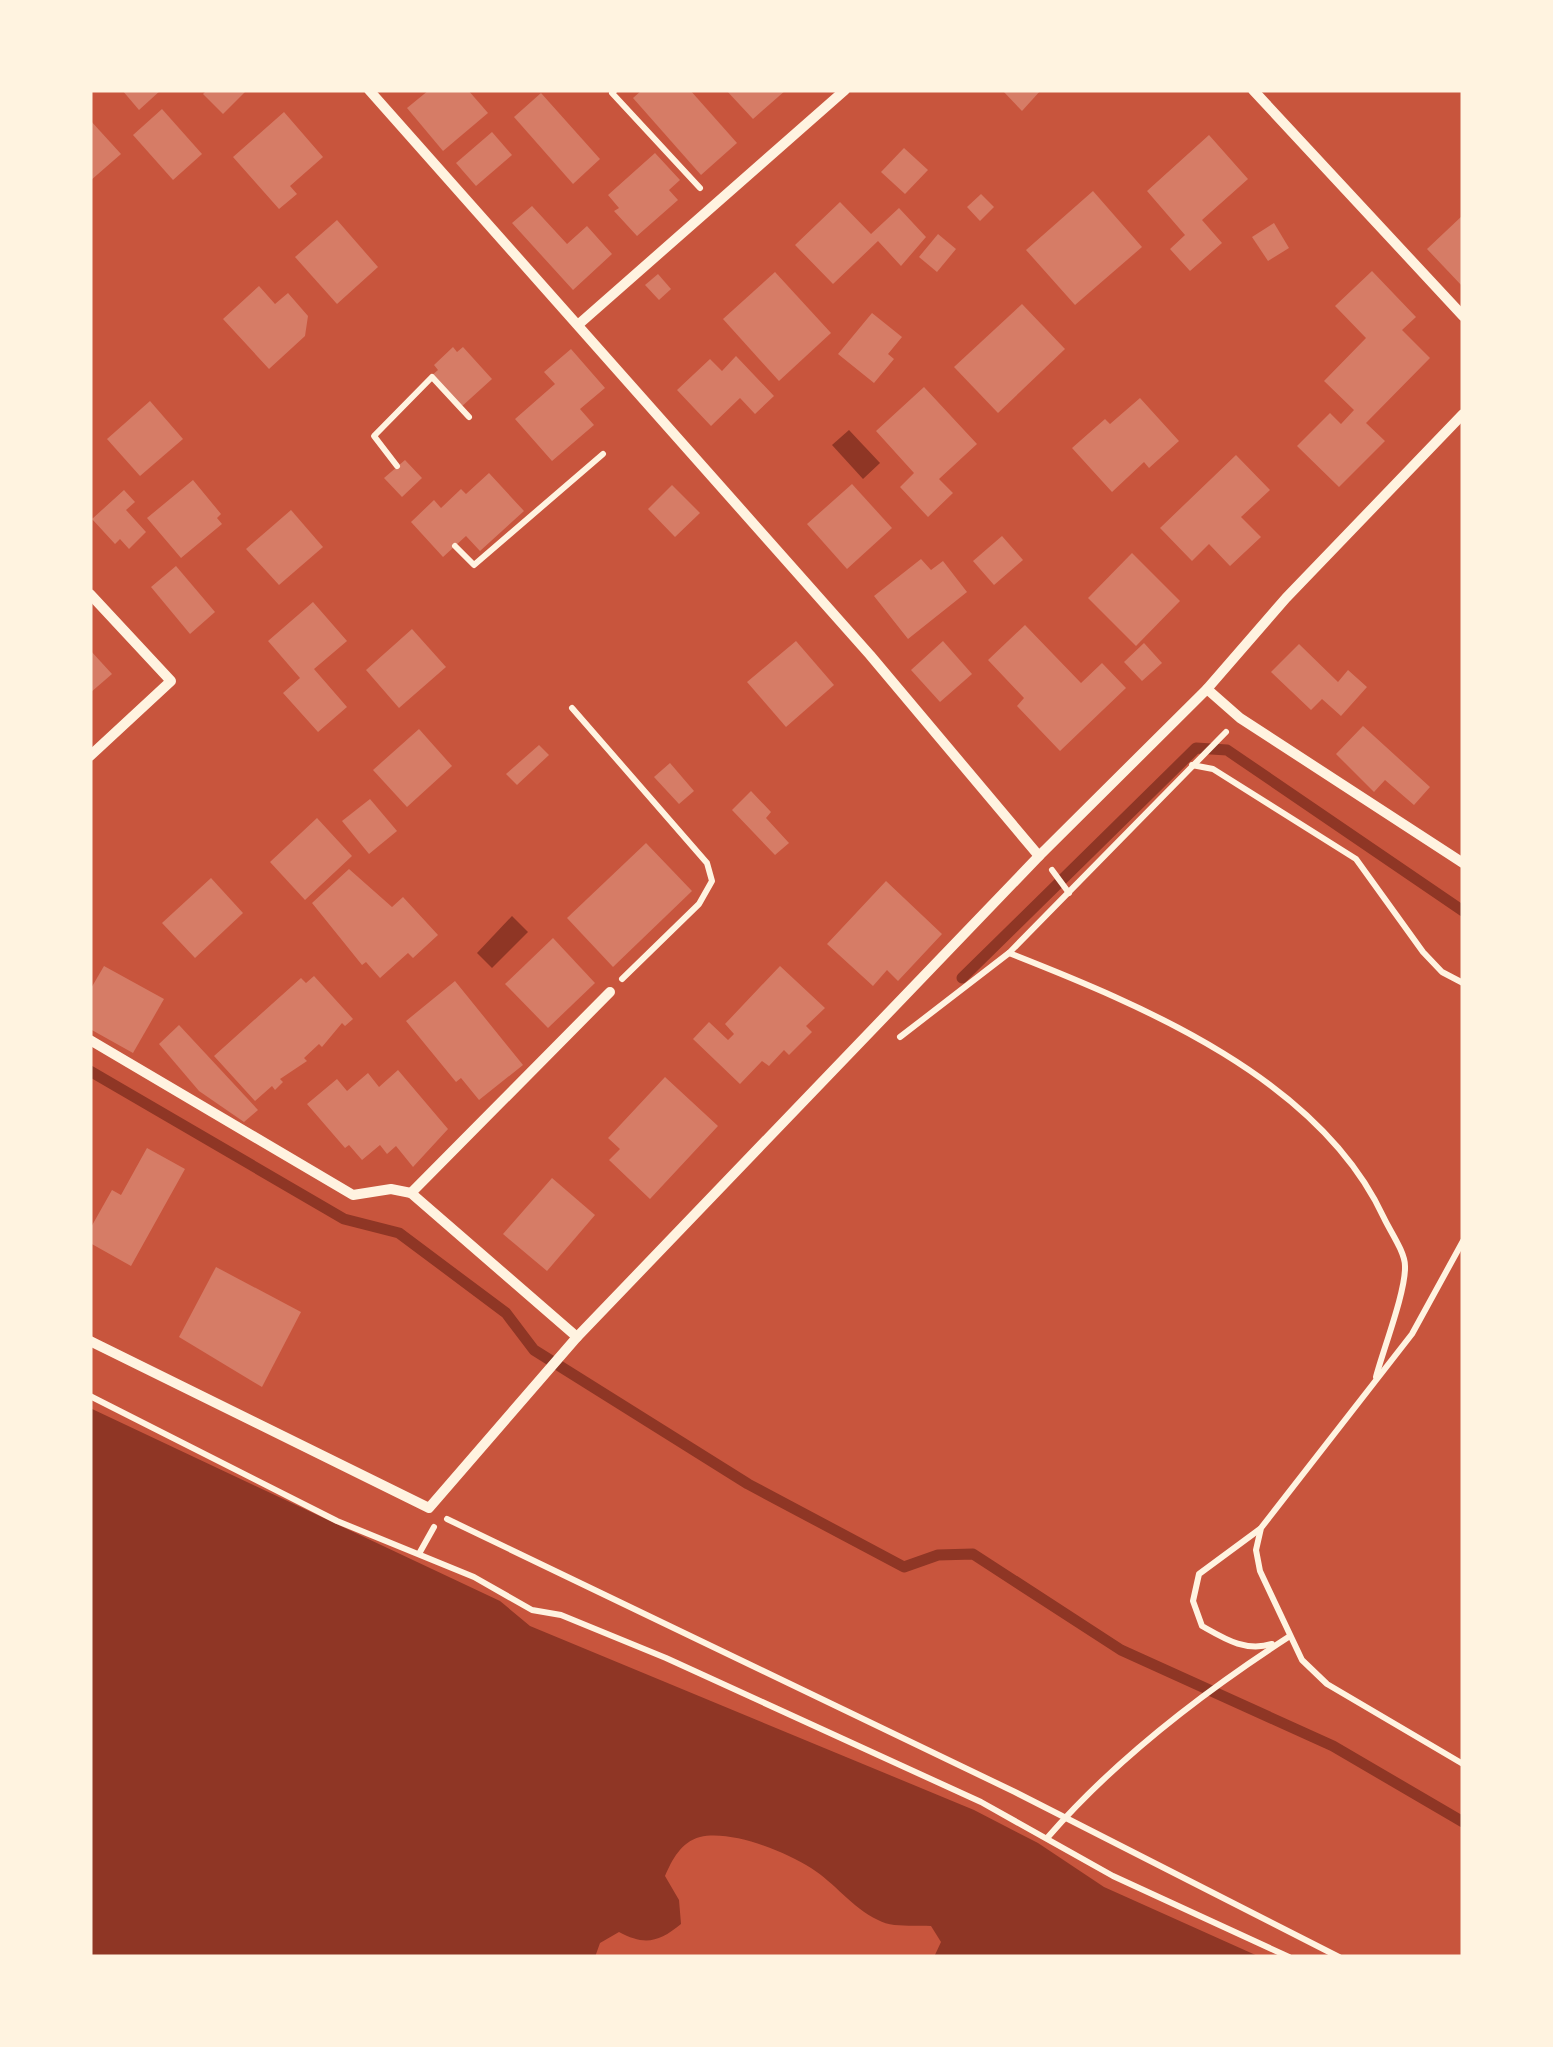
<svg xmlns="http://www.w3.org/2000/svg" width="1553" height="2047" viewBox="0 0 1553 2047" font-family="'IBM Plex Sans',sans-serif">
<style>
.water{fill:#8f3625}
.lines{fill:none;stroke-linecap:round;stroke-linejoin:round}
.stream{stroke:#8f3625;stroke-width:11}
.building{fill:#d67c66}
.path{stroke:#fff3e0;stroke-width:6}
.minor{stroke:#fff3e0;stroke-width:10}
</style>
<rect width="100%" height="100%" fill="#c8553d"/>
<g class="water">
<polygon points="849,430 880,463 863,479 832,445"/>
<polygon points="512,916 528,932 492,968 477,953"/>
<path d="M90,1408L500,1601L530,1626L974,1810L1038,1843L1104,1887L1260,1957H934L941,1942L931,1926C915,1925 892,1928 878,1920C851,1907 835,1883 811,1868C784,1851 732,1830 700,1837C681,1842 672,1860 665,1876L679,1900L681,1924C659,1942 645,1946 619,1932L600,1943L595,1957H90Z"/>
</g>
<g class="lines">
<g class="stream">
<polyline points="962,978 1196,748 1227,750 1463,911"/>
<polyline points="90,1071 344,1219 399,1233 506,1313 534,1350 748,1484 904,1567 938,1555 973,1554 1121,1650 1333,1746 1463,1822"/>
</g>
</g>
<g class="building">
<polygon points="122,90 161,90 139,110"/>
<polygon points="207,90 247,90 223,114 203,94"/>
<polygon points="429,90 468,90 488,113 443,151 407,108"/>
<polygon points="642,90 690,90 737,143 701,175 633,98"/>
<polygon points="726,90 786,90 753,119"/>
<polygon points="1002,90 1041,90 1022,111"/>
<polygon points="541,93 600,159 573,184 514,117"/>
<polygon points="162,109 202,154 173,180 133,135"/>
<polygon points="284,112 323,157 290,186 297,194 279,209 233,157"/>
<polygon points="90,120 121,154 90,181"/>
<polygon points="492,132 512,155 476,186 456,163"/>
<polygon points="1209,135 1248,179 1202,220 1222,243 1190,271 1170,249 1185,235 1147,191"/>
<polygon points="904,148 928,170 905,194 881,172"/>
<polygon points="655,153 680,180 669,190 678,200 637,236 614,211 619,208 608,195"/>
<polygon points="1093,191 1142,247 1075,305 1026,250"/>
<polygon points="981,194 994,207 980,221 967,207"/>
<polygon points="840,202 871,234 899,208 926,237 901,266 878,241 833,284 795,245"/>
<polygon points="532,206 567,244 587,226 612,254 573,290 512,223"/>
<polygon points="1463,215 1463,287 1427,249"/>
<polygon points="337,220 378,267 337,304 295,257"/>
<polygon points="1274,223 1289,248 1268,261 1252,237"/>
<polygon points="938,234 956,249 937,272 919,257"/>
<polygon points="1372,271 1416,317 1402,330 1430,358 1366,423 1385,441 1339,487 1297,446 1330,413 1341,424 1354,410 1324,381 1366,338 1335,306"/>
<polygon points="775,272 831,333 779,381 723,319"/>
<polygon points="658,274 671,289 659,300 645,285"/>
<polygon points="259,286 275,304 288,293 308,316 305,336 269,369 223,319"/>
<polygon points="1022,304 1065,349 998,413 954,367"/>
<polygon points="872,313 902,337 888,354 894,359 874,383 838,354"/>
<polygon points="453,347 457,352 463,347 492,379 460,408 431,376 438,370 434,365"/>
<polygon points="571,349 605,388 580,409 594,425 552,461 515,419 555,384 544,372"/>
<polygon points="736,356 774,396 755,414 740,398 711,426 677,390 710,359 722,371"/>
<polygon points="924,387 977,444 939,479 953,493 928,517 900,487 914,473 876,431"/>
<polygon points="1140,398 1179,441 1149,468 1144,462 1112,492 1072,448 1105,419 1110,424"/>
<polygon points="150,401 183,439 140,476 107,439"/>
<polygon points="1236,455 1270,490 1241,517 1261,537 1230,566 1209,544 1192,561 1160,528"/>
<polygon points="405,460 422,478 402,497 384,478"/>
<polygon points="489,473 524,511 480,551 466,536 443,557 411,522 434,500 441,508 461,489 466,494"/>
<polygon points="193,480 221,514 217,518 222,524 181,558 147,518"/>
<polygon points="852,484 892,528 847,569 807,524"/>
<polygon points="672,485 700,513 675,537 648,509"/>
<polygon points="124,490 135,502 126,510 146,532 129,549 120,539 115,544 92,519"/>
<polygon points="291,510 323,547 279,585 246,549"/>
<polygon points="1002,536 1023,560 994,585 973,561"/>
<polygon points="1132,553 1180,601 1136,646 1088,598"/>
<polygon points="921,559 931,570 943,561 967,592 908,639 874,596"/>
<polygon points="176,566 215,612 190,634 151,587"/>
<polygon points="313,602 347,641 314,669 347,707 318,732 283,693 300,678 268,641"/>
<polygon points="1025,625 1081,683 1102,663 1126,688 1060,751 1017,706 1024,698 988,660"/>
<polygon points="412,629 446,667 399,708 366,670"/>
<polygon points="796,641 834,685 786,727 747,682"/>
<polygon points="943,641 972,674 940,702 911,670"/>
<polygon points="1144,643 1162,663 1142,681 1124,662"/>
<polygon points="1299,644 1338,682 1348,670 1367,687 1341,716 1322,699 1311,710 1271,672"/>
<polygon points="90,650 112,674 90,693"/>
<polygon points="1363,726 1430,787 1414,805 1385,780 1374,792 1336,754"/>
<polygon points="419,729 452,766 407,807 373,770"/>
<polygon points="539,745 549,755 517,785 506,774"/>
<polygon points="670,763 694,791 679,804 654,777"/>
<polygon points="751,791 771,812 766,818 789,843 775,855 732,810"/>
<polygon points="370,799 397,831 369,854 342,821"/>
<polygon points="317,818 352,856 305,900 270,862"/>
<polygon points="646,843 692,891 613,967 567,918"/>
<polygon points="349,869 392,907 403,897 438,935 413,958 408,953 380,978 366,962 362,965 312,903"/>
<polygon points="211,878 243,913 195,958 162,923"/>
<polygon points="886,881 942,934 898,981 887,970 873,986 827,944"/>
<polygon points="553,938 595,983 548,1028 505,984"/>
<polygon points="104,966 164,999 133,1053 90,1029 90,990"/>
<polygon points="780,966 825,1008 806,1026 812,1032 789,1055 784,1050 769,1066 762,1061 740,1084 693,1039 709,1022 728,1040 734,1034 725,1024"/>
<polygon points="314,976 353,1019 345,1026 342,1023 322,1047 319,1044 304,1058 307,1061 280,1079 283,1082 275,1090 272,1086 255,1101 214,1056 301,978 306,983"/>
<polygon points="455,981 523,1065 479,1100 461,1078 456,1082 406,1021"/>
<polygon points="179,1025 258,1110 244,1122 199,1091 159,1044"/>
<polygon points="398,1070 448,1129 413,1167 396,1146 387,1154 380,1145 362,1160 349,1145 345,1148 307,1104 337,1079 347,1091 368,1073 379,1087"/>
<polygon points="665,1077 718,1126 650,1199 609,1160 620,1149 608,1138"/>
<polygon points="147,1148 185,1169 131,1266 90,1243 90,1229 112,1190 121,1195"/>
<polygon points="552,1178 595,1215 547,1271 503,1234"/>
<polygon points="216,1267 301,1312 262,1387 179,1337"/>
</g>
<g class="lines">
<g class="path">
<polyline points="615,90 612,93 700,188"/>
<polyline points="397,466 374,436 432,377 469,417"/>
<polyline points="455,546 474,565 603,454"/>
<polyline points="572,708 707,863 712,881 699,904 622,979"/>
<polyline points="1192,765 1213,769 1356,859 1423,952 1442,972 1463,983"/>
<polyline points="1052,870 1069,893"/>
<path d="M1009,953C1144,1006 1320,1079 1384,1218C1390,1231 1405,1252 1405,1266C1406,1291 1383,1350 1376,1377"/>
<polyline points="900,1037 1009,953 1226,732"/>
<polyline points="1463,1241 1412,1334 1261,1528 1256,1550 1260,1571 1302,1660 1327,1684 1463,1764"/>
<polyline points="90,1396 337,1521 474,1577 532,1610 561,1615 666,1658 981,1802 1113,1876 1289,1957"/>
<polyline points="447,1519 1015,1792 1339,1957"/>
<path d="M1260,1529L1199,1574L1193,1601L1202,1626C1225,1639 1245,1652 1272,1644"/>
<polyline points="420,1552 434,1527"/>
<path d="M1048,1837C1114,1761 1205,1691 1290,1636"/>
</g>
<g class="minor">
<polyline points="369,90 870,655 1039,856"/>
<polyline points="1253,90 1463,316"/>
<polyline points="579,324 845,90"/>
<polyline points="90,594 171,681 90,756"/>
<polyline points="1207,689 1240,718 1463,863"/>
<polyline points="90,1040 353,1195 391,1189 411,1193"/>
<polyline points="577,1337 411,1193 610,992"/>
<polyline points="90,1341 429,1508 577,1337 1039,856 1207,689 1286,598 1463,414"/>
</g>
</g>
<rect width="1553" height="2047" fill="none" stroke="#fff3e0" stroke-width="185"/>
</svg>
